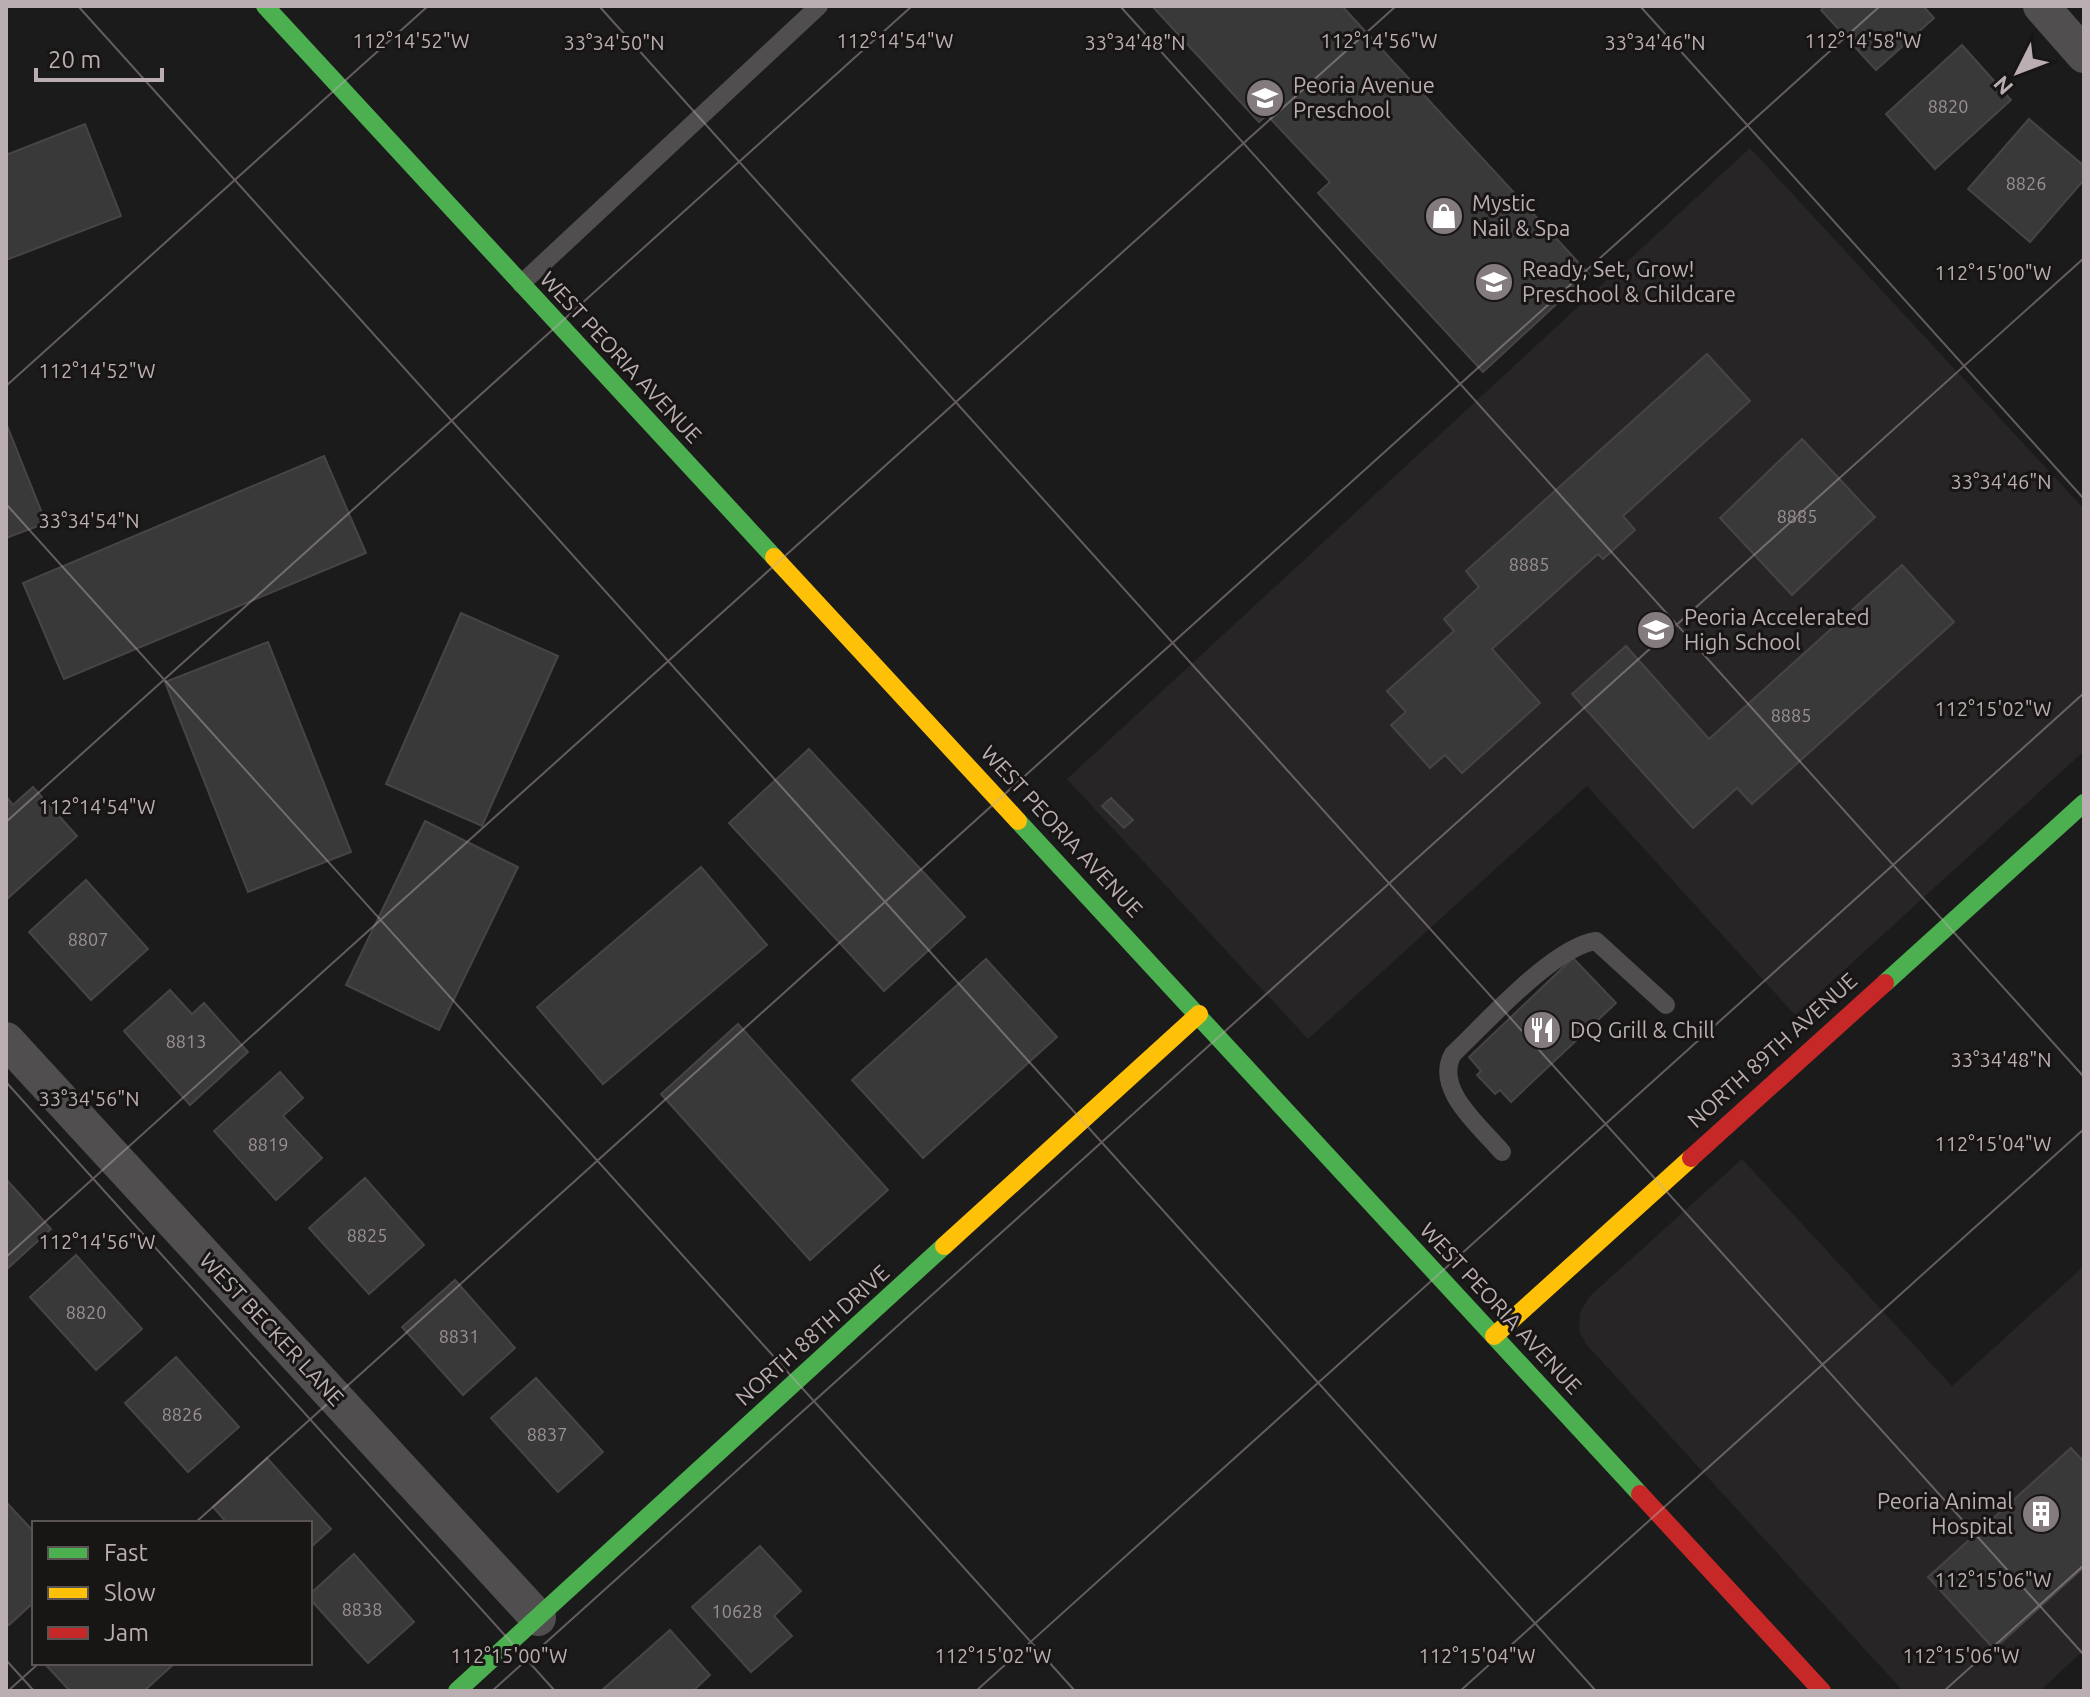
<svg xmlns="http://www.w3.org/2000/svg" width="2090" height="1697" viewBox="0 0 2090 1697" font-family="Ubuntu,sans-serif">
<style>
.built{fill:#272525}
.building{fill:#3a3939;stroke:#484445;stroke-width:2}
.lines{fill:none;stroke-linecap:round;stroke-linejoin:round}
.lane{stroke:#514e4f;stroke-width:18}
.street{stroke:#514e4f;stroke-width:36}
.fast{stroke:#4caf50;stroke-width:18}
.slow{stroke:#ffc107;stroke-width:18}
.jam{stroke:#c62828;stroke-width:18}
.ticks{fill:none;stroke:#bbaeb2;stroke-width:2;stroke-opacity:0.45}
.labels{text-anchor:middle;stroke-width:6;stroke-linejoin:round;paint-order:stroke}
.number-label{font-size:18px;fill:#9b9194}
.poi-label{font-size:22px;fill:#bbaeb2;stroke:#181615;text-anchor:start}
.street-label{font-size:22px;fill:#bbaeb2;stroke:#181615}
.ticks-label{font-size:20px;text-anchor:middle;fill:#bbaeb2;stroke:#181615;stroke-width:6;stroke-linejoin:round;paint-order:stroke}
</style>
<rect width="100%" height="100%" fill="#1c1b1b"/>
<g class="built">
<polygon points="1750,148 2084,509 2084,751 1795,1015 1587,786 1308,1039 1067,779"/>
<polygon points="1742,1159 1952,1386 2084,1266 2084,1650 2040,1691 1903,1691 1586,1344 1579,1330 1580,1313 1589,1297"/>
</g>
<g class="building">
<polygon points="1152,6 1342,6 1589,274 1483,372 1318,193 1330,182 1267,115 1259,122"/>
<polygon points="1825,6 1923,6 1934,18 1876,70 1821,10"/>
<polygon points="1962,45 2011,100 1935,169 1886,114"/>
<polygon points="2029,119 2084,166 2084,180 2030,242 1968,189"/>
<polygon points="85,124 121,216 6,260 6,155"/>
<polygon points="1707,354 1750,401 1623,516 1635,530 1603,559 1598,554 1492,649 1540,703 1462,773 1445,755 1430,768 1391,725 1406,712 1387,691 1454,631 1444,619 1479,587 1466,571"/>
<polygon points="6,423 46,523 6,538"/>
<polygon points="1802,439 1875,517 1792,595 1720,518"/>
<polygon points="324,456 366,553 64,679 23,583"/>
<polygon points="1902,565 1954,622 1752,804 1737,788 1693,828 1572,694 1626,646 1709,739"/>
<polygon points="461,613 558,656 482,826 386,784"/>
<polygon points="268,642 351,852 248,892 165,682"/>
<polygon points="809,749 965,917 884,991 729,823"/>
<polygon points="33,787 77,836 6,900 6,796 13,805"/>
<polygon points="1111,798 1133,820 1124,828 1102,806"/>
<polygon points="425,821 518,867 439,1030 346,985"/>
<polygon points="701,867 767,945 603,1084 537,1007"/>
<polygon points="86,880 148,949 91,1000 29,932"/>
<polygon points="1573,958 1616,1003 1511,1102 1500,1090 1495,1094 1477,1075 1481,1071 1469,1057"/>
<polygon points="986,959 1057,1037 923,1158 852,1080"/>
<polygon points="170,990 192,1014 204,1003 248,1052 190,1105 124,1031"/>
<polygon points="738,1024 888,1190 810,1260 661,1094"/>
<polygon points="280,1072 303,1098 283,1116 322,1158 276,1200 214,1131"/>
<polygon points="365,1178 424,1245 369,1294 309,1228"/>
<polygon points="6,1179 51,1229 6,1270"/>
<polygon points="76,1255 142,1329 96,1370 30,1297"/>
<polygon points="455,1280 515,1348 463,1395 402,1327"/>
<polygon points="176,1357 239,1427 188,1472 125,1403"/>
<polygon points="536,1378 603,1452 558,1492 491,1418"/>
<polygon points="2071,1448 2084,1462 2084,1567 1994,1649 1928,1577"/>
<polygon points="267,1458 331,1529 310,1548 310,1523 227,1523 213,1507"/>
<polygon points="7,1503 34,1532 34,1602 9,1625 6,1622"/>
<polygon points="760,1546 801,1591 774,1616 792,1636 751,1672 692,1607"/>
<polygon points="354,1554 414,1622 368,1663 310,1599 310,1594"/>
<polygon points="670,1630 710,1675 693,1691 601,1691"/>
<polygon points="44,1663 175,1663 144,1691 70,1691"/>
</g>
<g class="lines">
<g class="lane">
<polyline points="521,284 819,6"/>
<path d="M1502,1152C1481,1127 1433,1089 1453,1054C1486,1023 1553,947 1596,941L1666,1005"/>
</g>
<g class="street">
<polyline points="2041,6 2084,55"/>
<polyline points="6,1040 538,1618"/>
</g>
<g class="fast">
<polyline points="265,6 774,557"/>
<polyline points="1018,821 1640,1494"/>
<polyline points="1885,983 2084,803"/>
<polyline points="457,1691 944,1246"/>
</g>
<g class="slow">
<polyline points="774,557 1018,821"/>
<polyline points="944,1246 1199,1014"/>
<polyline points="1494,1336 1691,1158"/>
</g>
<g class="jam">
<polyline points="1691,1158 1885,983"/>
<polyline points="1640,1494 1822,1691"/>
</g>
</g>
<path class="ticks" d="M78,6L1596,1691M599,6L2084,1655M1120,6L2084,1077M1640,6L2084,499M6,386L428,6M6,504L1075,1691M6,822L912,6M6,1082L555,1691M6,1257L1396,6M195,1523L1880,6M6,1660L34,1691M8,1691L39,1663M492,1691L2084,258M976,1691L2084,693M1460,1691L2084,1129M1944,1691L2084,1565"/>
<defs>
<g id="school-disc" transform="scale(2)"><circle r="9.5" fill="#837b7d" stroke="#181615"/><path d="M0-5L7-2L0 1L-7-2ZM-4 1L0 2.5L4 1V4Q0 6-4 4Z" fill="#fff"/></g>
<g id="shop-disc" transform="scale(2)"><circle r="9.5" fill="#837b7d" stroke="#181615"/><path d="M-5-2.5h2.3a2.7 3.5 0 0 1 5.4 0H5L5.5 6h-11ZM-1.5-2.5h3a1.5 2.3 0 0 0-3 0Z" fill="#fff"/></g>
<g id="restaurant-disc" transform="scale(2)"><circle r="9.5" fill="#837b7d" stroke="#181615"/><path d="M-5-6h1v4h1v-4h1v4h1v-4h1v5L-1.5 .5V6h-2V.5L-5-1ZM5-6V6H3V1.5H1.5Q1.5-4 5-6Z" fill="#fff"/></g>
<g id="building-disc" transform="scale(2)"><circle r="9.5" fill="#837b7d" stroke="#181615"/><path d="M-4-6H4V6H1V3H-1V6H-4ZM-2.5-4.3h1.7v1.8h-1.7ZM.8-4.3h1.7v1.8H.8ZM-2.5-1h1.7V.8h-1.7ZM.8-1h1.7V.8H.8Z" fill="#fff"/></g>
</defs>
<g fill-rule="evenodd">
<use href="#school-disc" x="1265" y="98"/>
<use href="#shop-disc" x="1444" y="216"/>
<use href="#school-disc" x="1494" y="282"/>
<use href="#school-disc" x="1656" y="630"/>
<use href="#restaurant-disc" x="1542" y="1030"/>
<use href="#building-disc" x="2041" y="1514"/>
</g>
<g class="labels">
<g class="number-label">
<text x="1948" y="113">8820</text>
<text x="2026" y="190">8826</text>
<text x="1797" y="523">8885</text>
<text x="1529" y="571">8885</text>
<text x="1791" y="722">8885</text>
<text x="88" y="946">8807</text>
<text x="186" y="1048">8813</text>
<text x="268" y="1151">8819</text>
<text x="367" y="1242">8825</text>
<text x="86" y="1319">8820</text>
<text x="459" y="1343">8831</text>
<text x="182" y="1421">8826</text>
<text x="547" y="1441">8837</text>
<text x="362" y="1616">8838</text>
<text x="737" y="1618">10628</text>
</g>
<g class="poi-label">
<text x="1293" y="93">Peoria Avenue<tspan x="1293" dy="25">Preschool</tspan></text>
<text x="1472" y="211">Mystic<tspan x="1472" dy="25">Nail &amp; Spa</tspan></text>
<text x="1522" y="277">Ready, Set, Grow!<tspan x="1522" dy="25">Preschool &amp; Childcare</tspan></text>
<text x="1684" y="625">Peoria Accelerated<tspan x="1684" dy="25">High School</tspan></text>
<text x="1570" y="1038">DQ Grill &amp; Chill</text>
<text x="2013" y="1509" text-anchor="end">Peoria Animal<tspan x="2013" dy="25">Hospital</tspan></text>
</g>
<g class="street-label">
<text transform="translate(621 357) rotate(47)" y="8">WEST PEORIA AVENUE</text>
<text transform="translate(1062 831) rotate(47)" y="8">WEST PEORIA AVENUE</text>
<text transform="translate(1772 1050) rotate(-42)" y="8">NORTH 89TH AVENUE</text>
<text transform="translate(1501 1308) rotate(47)" y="8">WEST PEORIA AVENUE</text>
<text transform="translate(272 1329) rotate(47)" y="8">WEST BECKER LANE</text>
<text transform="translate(812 1335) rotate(-42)" y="8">NORTH 88TH DRIVE</text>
</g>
</g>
<g class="ticks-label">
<text x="411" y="48">112°14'52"W</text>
<text x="895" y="48">112°14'54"W</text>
<text x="1379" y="48">112°14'56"W</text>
<text x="1863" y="48">112°14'58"W</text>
<text x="614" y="50">33°34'50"N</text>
<text x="1655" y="50">33°34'46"N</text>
<text x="1135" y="50">33°34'48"N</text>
<text x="1993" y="280">112°15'00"W</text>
<text x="97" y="378">112°14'52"W</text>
<text x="2001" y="489">33°34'46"N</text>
<text x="89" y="528">33°34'54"N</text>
<text x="1993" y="716">112°15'02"W</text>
<text x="97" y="814">112°14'54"W</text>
<text x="2001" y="1067">33°34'48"N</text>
<text x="89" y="1106">33°34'56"N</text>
<text x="1993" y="1151">112°15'04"W</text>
<text x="97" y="1249">112°14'56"W</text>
<text x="1993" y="1587">112°15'06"W</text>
<text x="509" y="1663">112°15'00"W</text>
<text x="993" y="1663">112°15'02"W</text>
<text x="1477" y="1663">112°15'04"W</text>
<text x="1961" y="1663">112°15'06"W</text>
</g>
<rect width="2090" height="1697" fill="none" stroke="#bbaeb2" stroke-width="16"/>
<rect x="32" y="1521" width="280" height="144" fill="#181615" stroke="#595354" stroke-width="2"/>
<rect x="48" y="1547" width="40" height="12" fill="#4caf50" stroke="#595354" stroke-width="2"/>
<text x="104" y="1561" font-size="24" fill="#bbaeb2">Fast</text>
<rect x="48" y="1587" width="40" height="12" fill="#ffc107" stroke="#595354" stroke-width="2"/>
<text x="104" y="1601" font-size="24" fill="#bbaeb2">Slow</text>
<rect x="48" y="1627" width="40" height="12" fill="#c62828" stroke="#595354" stroke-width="2"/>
<text x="104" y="1641" font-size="24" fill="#bbaeb2">Jam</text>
<g transform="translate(2018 72) rotate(228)" stroke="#181615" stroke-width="6" paint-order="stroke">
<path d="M0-6L14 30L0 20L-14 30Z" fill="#bbaeb2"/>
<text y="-12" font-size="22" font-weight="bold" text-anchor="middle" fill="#bbaeb2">N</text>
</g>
<path d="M36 68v12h126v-12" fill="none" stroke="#bbaeb2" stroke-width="4"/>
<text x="48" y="68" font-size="24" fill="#bbaeb2" stroke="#181615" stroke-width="6" paint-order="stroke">20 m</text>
</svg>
